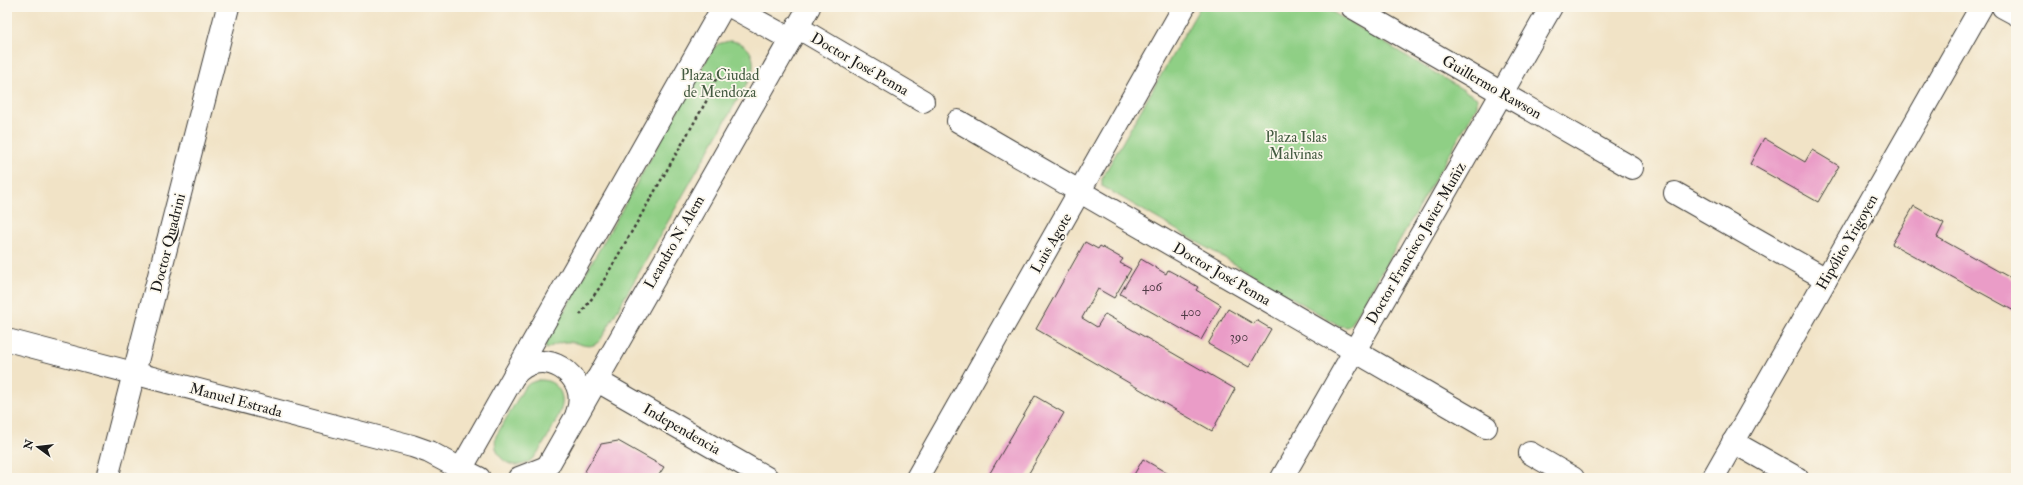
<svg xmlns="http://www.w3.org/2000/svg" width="2023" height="485" viewBox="0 0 2023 485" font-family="'IM FELL Double Pica',serif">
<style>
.green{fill:#8fcf85;stroke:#567650}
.building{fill:#ea9cc7}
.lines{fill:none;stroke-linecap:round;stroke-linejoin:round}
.minor-casing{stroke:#3c3a36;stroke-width:24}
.tertiary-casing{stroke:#3c3a36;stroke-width:24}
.secondary-casing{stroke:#3c3a36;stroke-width:24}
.path{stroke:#3c3a36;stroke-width:2.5;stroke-dasharray:3 3;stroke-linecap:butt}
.minor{stroke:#fff;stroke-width:22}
.tertiary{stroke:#fff;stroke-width:22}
.secondary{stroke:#fff;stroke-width:22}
.labels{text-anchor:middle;stroke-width:3.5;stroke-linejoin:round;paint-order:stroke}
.number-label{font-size:13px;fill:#503c47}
.street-label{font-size:15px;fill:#1c1c1c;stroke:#fbf7ec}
.park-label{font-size:15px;fill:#445b41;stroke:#fbf7ec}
</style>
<rect width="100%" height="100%" fill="#fbf7ec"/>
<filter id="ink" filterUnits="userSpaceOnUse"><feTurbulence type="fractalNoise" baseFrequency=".025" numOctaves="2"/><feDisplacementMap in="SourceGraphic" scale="8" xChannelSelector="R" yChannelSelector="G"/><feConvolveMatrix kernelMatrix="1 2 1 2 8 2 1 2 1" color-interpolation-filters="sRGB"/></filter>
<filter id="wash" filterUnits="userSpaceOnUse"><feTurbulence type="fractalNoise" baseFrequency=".012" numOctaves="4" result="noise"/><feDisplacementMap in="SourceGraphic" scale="16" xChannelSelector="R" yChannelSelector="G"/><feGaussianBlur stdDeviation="0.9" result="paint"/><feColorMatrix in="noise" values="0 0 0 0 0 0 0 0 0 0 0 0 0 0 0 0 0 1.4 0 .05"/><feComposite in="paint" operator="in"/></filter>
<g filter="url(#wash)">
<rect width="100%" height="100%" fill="#f1e3c6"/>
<g class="green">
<polygon points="1200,7 1324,7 1477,98 1477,106 1352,323 1348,327 1340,326 1102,186 1102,178"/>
<path d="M729,41C748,41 758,57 751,76L601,339C590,353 580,341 566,342C559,342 552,346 546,349L545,345L561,317L711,52L718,44Z"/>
<path d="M539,380C556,379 566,394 561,409C556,422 541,452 531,460C513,474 491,457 496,436L524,388L530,383Z"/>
</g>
<g id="blocks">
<g class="building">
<polygon points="1764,138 1805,162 1812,150 1839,166 1818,202 1750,164"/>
<polygon points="1914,206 1944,223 1937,237 2016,281 2016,312 1892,244"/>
<polygon points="1085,242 1098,249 1100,246 1123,259 1120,263 1131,269 1114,298 1098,289 1082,318 1097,327 1105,314 1235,389 1212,431 1036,329"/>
<polygon points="1141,259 1166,274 1168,270 1183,278 1198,287 1196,290 1221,305 1201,340 1120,294"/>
<polygon points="1228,309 1254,324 1256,320 1271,329 1249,367 1208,344"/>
<polygon points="1035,396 1064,413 1026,478 987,478"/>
<polygon points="618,441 664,467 657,478 581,478 601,444"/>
<polygon points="1143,459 1172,476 1170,478 1132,478"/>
</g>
</g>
</g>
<g filter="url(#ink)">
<use href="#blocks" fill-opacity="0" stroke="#3c3a36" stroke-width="1"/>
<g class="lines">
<g class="minor-casing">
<g id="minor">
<polyline points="732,7 790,39"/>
<polyline points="1352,7 1632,168"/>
<polyline points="2003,7 2016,14"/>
<polyline points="797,27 923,101"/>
<polyline points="958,121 1486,427"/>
<polyline points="1675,193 1826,279"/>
<polyline points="7,340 412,446 429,452 461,469"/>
<polyline points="596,380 767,478"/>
<polyline points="1733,442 1797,478"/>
<polyline points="1530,453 1573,478"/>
<polyline points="107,478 228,7"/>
<polyline points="917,478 1184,7"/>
<polyline points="1282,478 1551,7"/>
</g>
</g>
<g class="tertiary-casing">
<polyline id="tertiary" points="1713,478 1981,7"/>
</g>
<g class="secondary-casing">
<g id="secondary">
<path d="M514,376C540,343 592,374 577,413"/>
<polyline points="461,469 479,478"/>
<polyline points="456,478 723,7"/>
<polyline points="519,478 547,467"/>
<polyline points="541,478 809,7"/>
</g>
</g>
<polyline class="path" points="580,315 600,287 707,100 721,67"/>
<use href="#minor" class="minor"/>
<use href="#tertiary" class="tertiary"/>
<use href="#secondary" class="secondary"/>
</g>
</g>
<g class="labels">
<g class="number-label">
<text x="1152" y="291">406</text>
<text x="1191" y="316">400</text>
<text x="1239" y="341">390</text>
</g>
<g class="street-label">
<text transform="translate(860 64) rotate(30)" y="5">Doctor José Penna</text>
<text transform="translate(1492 87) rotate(30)" y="5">Guillermo Rawson</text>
<text transform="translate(674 242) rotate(-60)" y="5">Leandro N. Alem</text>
<text transform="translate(1847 242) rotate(-60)" y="5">Hipólito Yrigoyen</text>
<text transform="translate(168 243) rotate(-76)" y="5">Doctor Quadrini</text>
<text transform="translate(1051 243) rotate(-60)" y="5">Luis Agote</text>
<text transform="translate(1416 243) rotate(-60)" y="5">Doctor Francisco Javier Muñiz</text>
<text transform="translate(1222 274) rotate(30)" y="5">Doctor José Penna</text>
<text transform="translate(236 400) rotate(15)" y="5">Manuel Estrada</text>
<text transform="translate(682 429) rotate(30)" y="5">Independencia</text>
</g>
<g class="park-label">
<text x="720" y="80">Plaza Ciudad<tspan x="720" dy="17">de Mendoza</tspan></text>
<text x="1296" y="142">Plaza Islas<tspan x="1296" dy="17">Malvinas</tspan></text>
</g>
</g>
<rect width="2023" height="485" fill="none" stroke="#fbf7ec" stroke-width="24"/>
<g transform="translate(38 447) rotate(285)" stroke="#fbf7ec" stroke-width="3" paint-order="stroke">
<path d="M0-3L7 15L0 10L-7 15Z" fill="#1c1c1c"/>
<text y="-6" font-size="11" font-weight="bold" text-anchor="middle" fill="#1c1c1c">N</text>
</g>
</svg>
